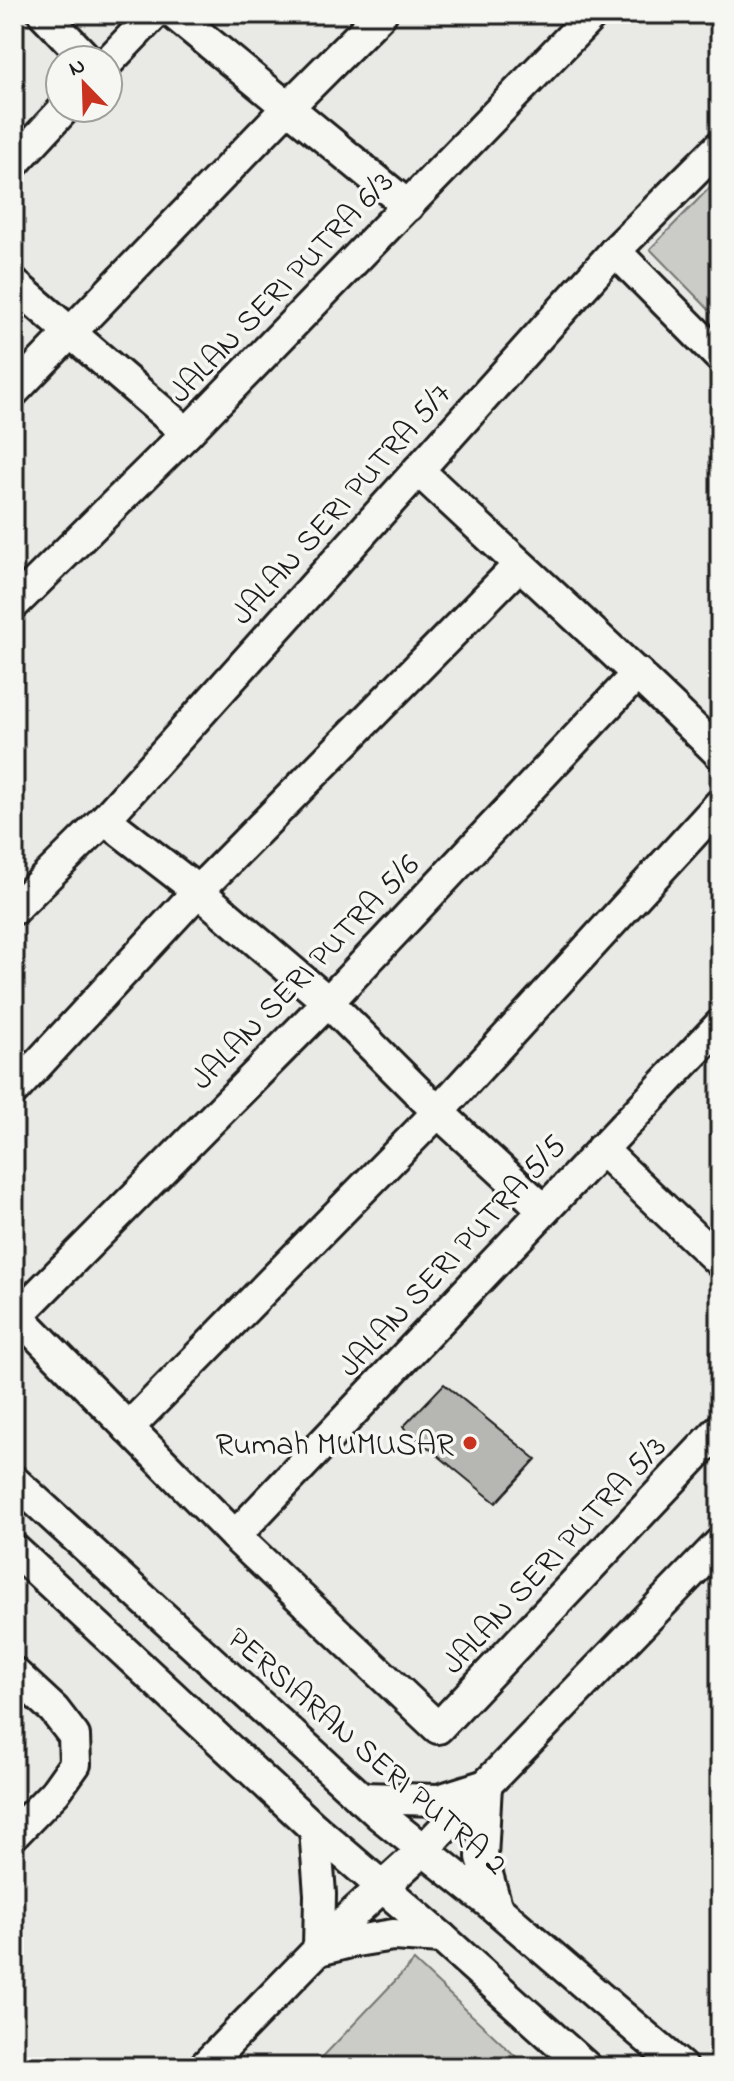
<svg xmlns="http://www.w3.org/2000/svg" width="734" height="2081" viewBox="0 0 734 2081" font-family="'Indie Flower',sans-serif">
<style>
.green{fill:#cbcbc7;stroke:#747472;stroke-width:2}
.building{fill:#b6b6b3;stroke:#1c1c1c;stroke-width:2}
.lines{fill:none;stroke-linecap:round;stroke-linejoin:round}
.minor-casing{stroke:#1c1c1c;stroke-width:36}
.minor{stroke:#f6f6f2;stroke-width:30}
.poi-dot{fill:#c8321e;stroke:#f6f6f2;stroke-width:3}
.labels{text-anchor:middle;stroke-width:7;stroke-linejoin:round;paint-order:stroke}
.street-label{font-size:32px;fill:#1c1c1c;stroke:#f6f6f2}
.poi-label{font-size:32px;fill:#1c1c1c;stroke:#f6f6f2;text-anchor:end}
</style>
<rect width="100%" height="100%" fill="#e9e9e5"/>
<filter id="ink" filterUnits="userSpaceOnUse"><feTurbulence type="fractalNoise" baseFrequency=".0125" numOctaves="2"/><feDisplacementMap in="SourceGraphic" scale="16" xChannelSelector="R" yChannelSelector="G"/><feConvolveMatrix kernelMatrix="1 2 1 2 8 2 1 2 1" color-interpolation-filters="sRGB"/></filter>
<g filter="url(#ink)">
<g class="green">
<polygon points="720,177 720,321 650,249"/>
<polygon points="414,1961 527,2067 313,2067"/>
</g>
<polygon class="building" points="444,1384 536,1459 496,1503 403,1427"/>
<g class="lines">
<g class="minor-casing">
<g id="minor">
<polyline points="44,14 88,60"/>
<polyline points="174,14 408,206"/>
<polyline points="108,62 154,14"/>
<polyline points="14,163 65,108"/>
<polyline points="615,251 720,357"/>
<polyline points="14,284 187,433"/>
<polyline points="14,391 288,107 381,14"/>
<path d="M418,470C519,565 622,657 720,754"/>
<polyline points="14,604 187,433 593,14"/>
<polyline points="105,819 198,891 328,1002 438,1112 543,1209"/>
<polyline points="14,909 105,819 615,251 720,146"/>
<polyline points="14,1090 198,891 519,565"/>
<polyline points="601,1149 720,1262"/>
<polyline points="14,1312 235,1536 438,1728 720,1429"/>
<polyline points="18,1315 328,1002 638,673"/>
<polyline points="128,1428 438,1112 720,804"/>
<polyline points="14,1481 380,1815 497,1909 681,2067"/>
<polyline points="235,1536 720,1025"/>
<polyline points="14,1549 315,1829 442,1938 586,2067"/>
<polyline points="14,1673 54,1710 74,1736 75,1764 55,1792 14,1834"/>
<polyline points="361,1798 439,1800 486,1785 482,1857 497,1909"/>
<polyline points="315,1829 320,1894 319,1950 350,1942 393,1935 442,1938"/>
<polyline points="204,2067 356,1911 423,1850 720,1543"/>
</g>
</g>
<use href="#minor" class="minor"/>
</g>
</g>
<circle class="poi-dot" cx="470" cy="1443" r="8"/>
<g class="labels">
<g class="street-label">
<text transform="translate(280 286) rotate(-46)" y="11">JALAN SERI PUTRA 6/3</text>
<text transform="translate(340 503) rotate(-48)" y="11">JALAN SERI PUTRA 5/7</text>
<text transform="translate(304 971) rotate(-46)" y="11">JALAN SERI PUTRA 5/6</text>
<text transform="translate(451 1255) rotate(-47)" y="11">JALAN SERI PUTRA 5/5</text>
<text transform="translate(553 1554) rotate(-47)" y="11">JALAN SERI PUTRA 5/3</text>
<text transform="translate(368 1750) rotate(41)" y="11">PERSIARAN SERI PUTRA 2</text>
</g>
<g class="poi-label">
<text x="454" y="1454">Rumah MUMUSAR</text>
</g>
</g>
<rect width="734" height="2081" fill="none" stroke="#f6f6f2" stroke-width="48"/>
<rect x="24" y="24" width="686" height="2033" fill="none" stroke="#1c1c1c" stroke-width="3" filter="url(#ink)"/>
<g transform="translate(84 84) rotate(337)"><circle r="38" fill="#f6f6f2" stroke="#9f9f9c" stroke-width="2"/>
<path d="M0-6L14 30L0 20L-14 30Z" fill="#c8321e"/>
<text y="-12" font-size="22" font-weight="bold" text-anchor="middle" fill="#1c1c1c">N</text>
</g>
</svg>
